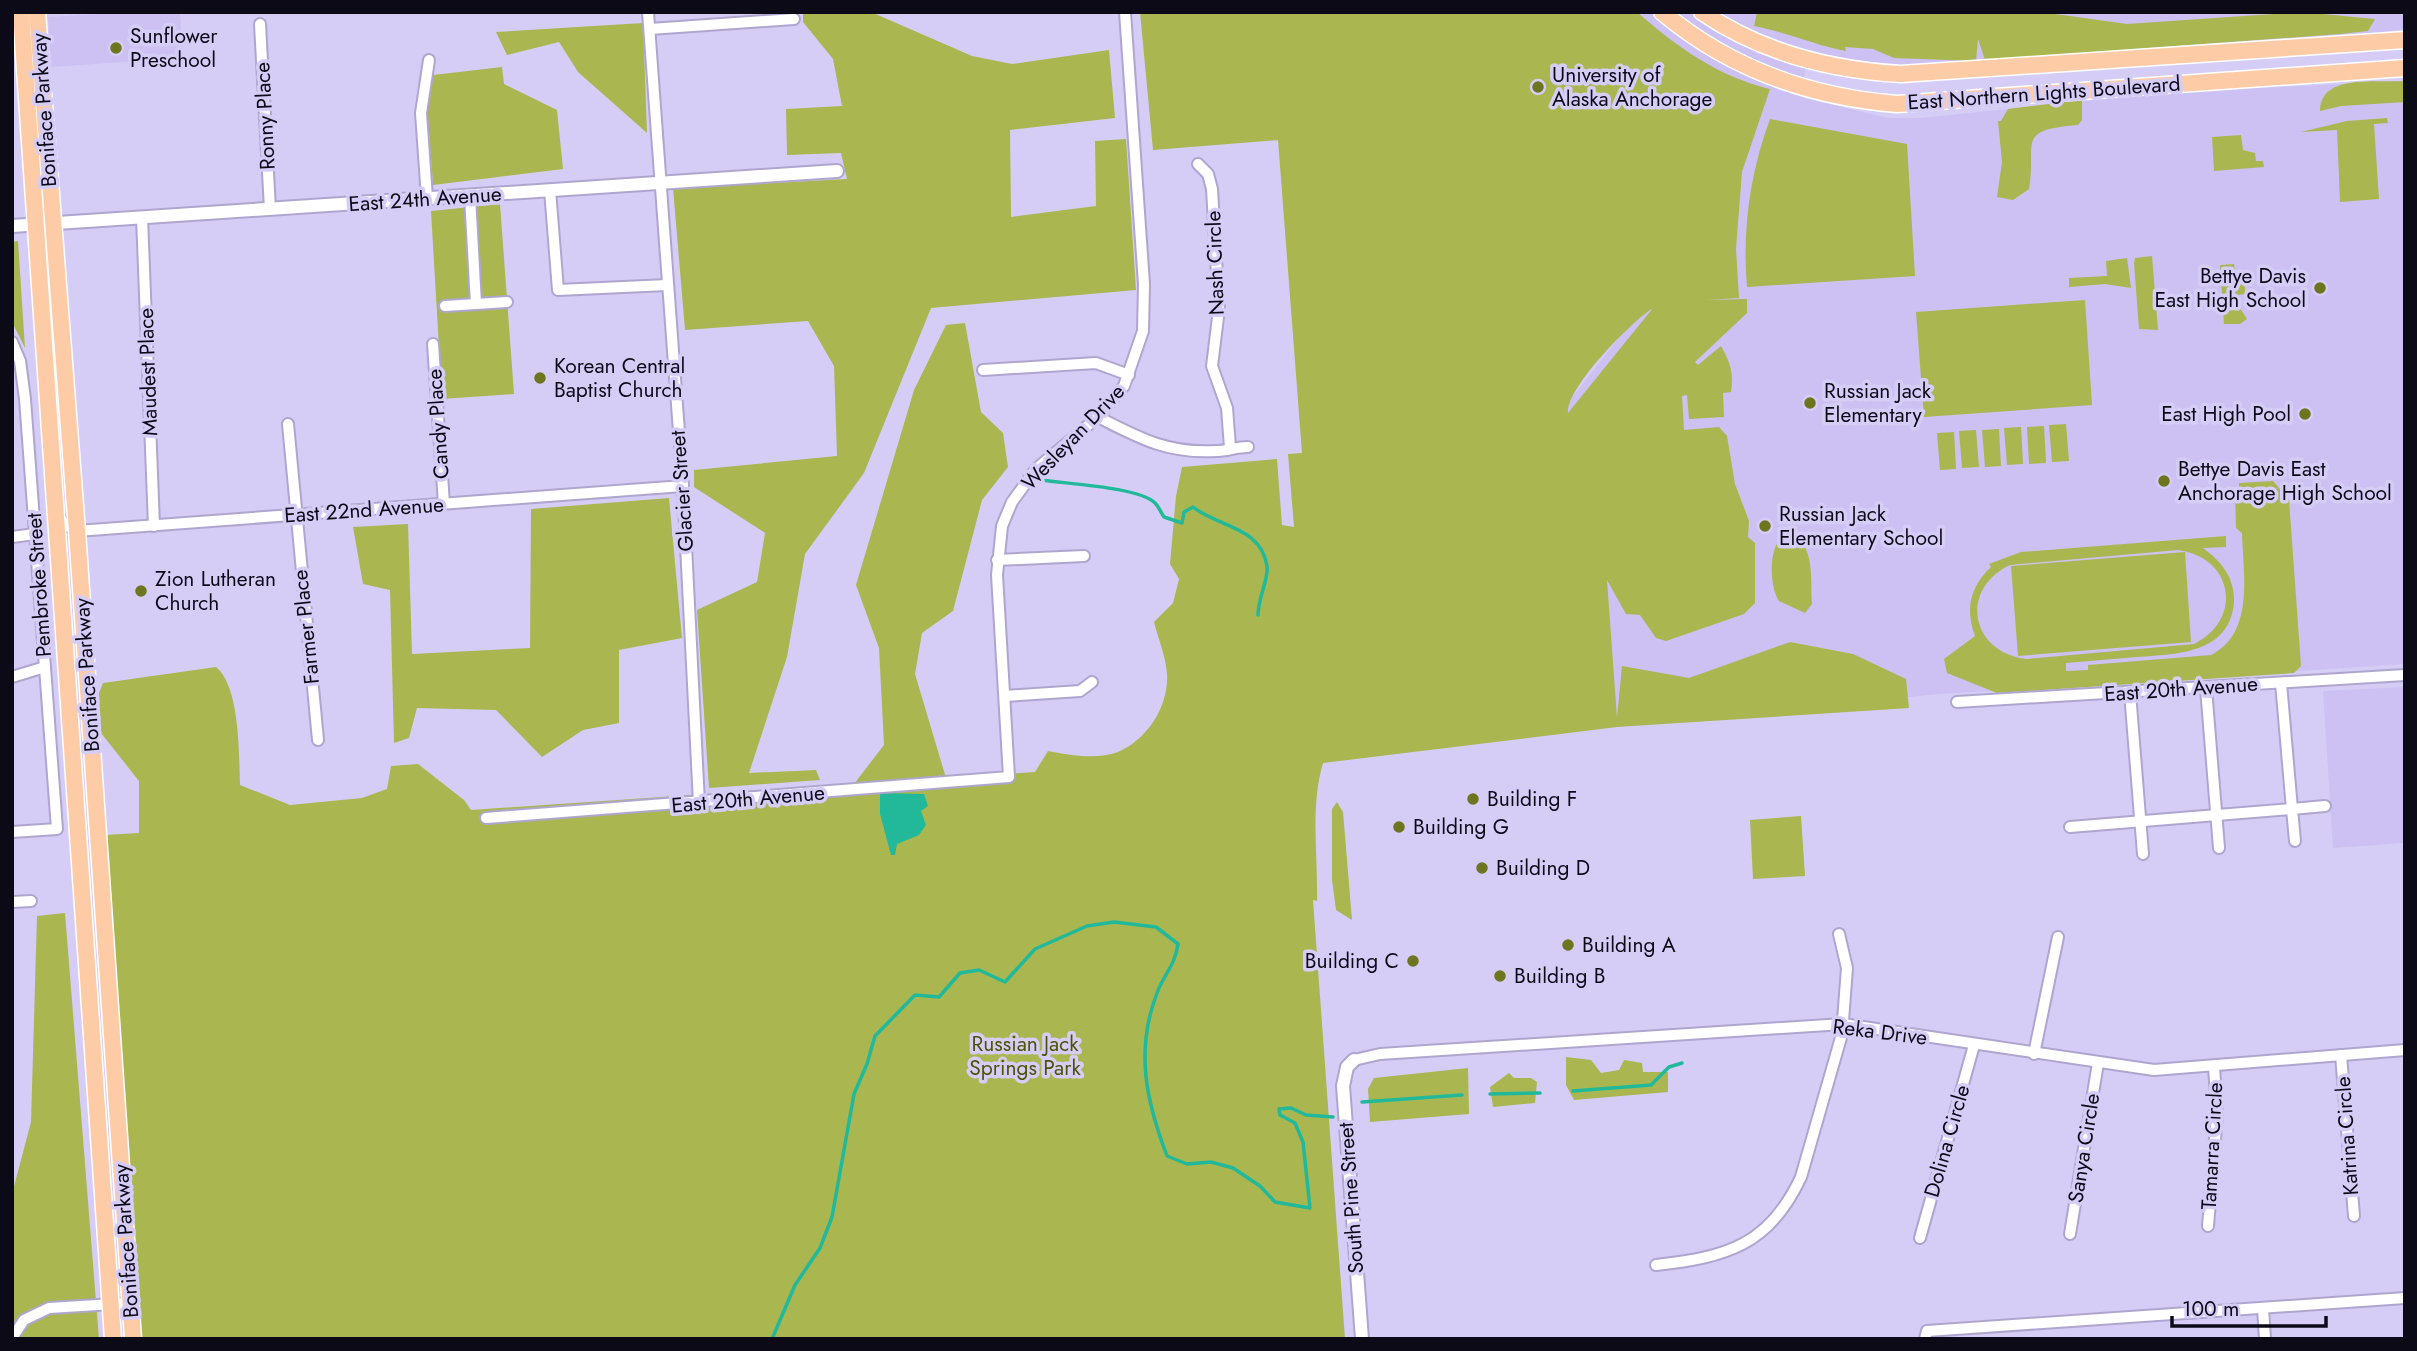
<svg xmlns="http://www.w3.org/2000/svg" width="2417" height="1351" viewBox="0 0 2417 1351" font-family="Jost,sans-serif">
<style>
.built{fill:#ccc1f2}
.green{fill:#aab650;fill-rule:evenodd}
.water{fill:#22b99b}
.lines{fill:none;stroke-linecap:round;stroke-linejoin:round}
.stream{stroke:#22b99b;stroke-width:3.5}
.minor-casing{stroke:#afa6cf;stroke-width:14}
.tertiary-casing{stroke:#afa6cf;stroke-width:16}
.primary-casing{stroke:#fff;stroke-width:19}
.minor{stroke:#fff;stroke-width:10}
.tertiary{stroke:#fff;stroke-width:12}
.primary{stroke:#fecba7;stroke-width:16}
.poi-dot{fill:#6d751f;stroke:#d6cdf7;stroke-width:2.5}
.labels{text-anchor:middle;stroke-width:7;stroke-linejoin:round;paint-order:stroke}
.poi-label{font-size:21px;fill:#0d0a18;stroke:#d6cdf7;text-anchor:start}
.street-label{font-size:21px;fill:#0d0a18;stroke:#d6cdf7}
.park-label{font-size:21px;fill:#4d5303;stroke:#d6cdf7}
</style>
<rect width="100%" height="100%" fill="#d6cdf7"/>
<g class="built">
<polygon points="130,12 180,12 183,58 51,67 48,17"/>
<polygon points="1268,12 2405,12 2405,29 2354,37 1908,68 1808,54 1801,97 1887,118 1921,118 2177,92 2405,81 2405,664 1939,694 1617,727 1572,489 1567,404 1621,335 1650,309 1662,301 1738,298 1736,249 1742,172 1762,109 1276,141"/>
<polygon points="2405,687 2405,850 2404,843 2333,848 2323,691"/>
</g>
<g class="green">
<polygon points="803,12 871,12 972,56 1012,64 1109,50 1115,118 1010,130 1011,217 1096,206 1095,141 1126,139 1136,290 931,308 864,473 805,554 787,657 749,773 816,770 820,780 709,788 697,610 757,582 765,533 694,487 694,470 837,456 834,366 808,321 685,330 673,188 847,179 841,153 787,155 786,109 842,106 833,59 803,22"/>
<path d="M1140,12H1637C1677,47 1717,76 1770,89L1742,172L1736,249L1739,298L1706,300L1747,299V313L1695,362L1698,365L1721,346C1730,362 1734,373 1731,392L1723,393L1724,417L1689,419L1687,395L1682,396L1684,430L1719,427L1727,436L1735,484L1749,521L1748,537L1755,543V603L1744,614L1666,641L1656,638L1640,615L1626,614L1607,580L1617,718L1622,666L1689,678L1790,642L1853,654L1906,679L1909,708L1617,727L1323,763C1310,807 1318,855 1317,901L1313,900L1345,1339H140L105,835L139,833V781L101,733L99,693L103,683L216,667C240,686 239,755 240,785L290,805L362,798L387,789L391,766L418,764L464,800L471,810L854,784L884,745L879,648L856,585L914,390L946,325L965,323L981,412L1003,433L1008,467L982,500L953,611L922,633L915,674L946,778L1035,772L1048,751C1068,755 1097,760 1118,752C1147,740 1169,706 1167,674C1166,657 1158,638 1154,622L1173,603L1179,579L1170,564L1176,496L1182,467L1277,459L1282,525L1294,527L1288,454L1302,453L1278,140L1153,150ZM1653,308L1568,413C1566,388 1631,322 1653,308Z"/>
<path d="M1757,12H2041L2127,24L2302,12L2375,19L2368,31L2340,34L1985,60L1978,39L1976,61L1894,58L1873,49L1845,47L1846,51C1814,45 1786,32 1754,26Z"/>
<polygon points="643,23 647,133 578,72 559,42 507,55 496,32"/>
<polygon points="502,67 504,84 557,110 563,169 433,185 426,92 433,75"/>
<path d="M2405,81V102L2341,106L2320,111C2320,73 2377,83 2405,81Z"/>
<path d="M2082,100V120L2078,125C2014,130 2037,143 2029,189L2013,200L1997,197L2002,162L1998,121H2001L2008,109Z"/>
<polygon points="2387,118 2388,123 2374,124 2379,199 2340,202 2337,130 2301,132 2347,121"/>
<path d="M1770,119L1907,144L1915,276L1747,287C1742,230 1750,173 1770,119Z"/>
<polygon points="2241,135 2243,150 2255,153 2256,161 2263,161 2264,167 2214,171 2212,137"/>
<polygon points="500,204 514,394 442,399 431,211"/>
<polygon points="18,241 25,348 12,322 12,242"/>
<polygon points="2152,256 2158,330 2139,329 2134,263 2135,258"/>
<polygon points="2127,258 2131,288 2105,284 2069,287 2069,278 2107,276 2106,261"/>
<polygon points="2234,264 2236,280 2245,287 2245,294 2239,295 2240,308 2247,319 2240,324 2224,324 2220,265"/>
<polygon points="2085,300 2092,405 1924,417 1916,312"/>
<polygon points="2066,424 2069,461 2052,462 2049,425"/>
<polygon points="2044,426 2046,463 2029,464 2027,427"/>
<polygon points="2021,427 2023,464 2007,465 2004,428"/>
<polygon points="1999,429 2001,466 1985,467 1982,430"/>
<polygon points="1976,430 1979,467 1962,468 1959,431"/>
<polygon points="1954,432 1956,469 1940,470 1937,433"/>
<path d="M2273,481L2289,500L2301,666L2294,673L1997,693L1947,673L1944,659L1975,636C1965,609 1970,587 1991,567L1989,564L2021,552L2226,536V547L2203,548C2221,561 2235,578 2234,602C2230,654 2176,654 2137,657C2113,659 2090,661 2066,663V671L2088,670V665L2211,655C2255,633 2243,573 2242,533L2236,528L2235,490H2239V483ZM2178,550C2233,557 2244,619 2194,644L2027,659C1971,653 1958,590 2010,565Z"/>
<polygon points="669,498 682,638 619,650 619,723 583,730 542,757 496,710 417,708 409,738 394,743 390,590 363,584 353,527 408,524 412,654 530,648 531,509"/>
<path d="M1792,537C1816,544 1810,583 1812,604L1805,613L1779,601C1770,587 1769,556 1778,542Z"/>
<polygon points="2185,552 2191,642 2018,656 2011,566"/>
<polygon points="1337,802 1343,812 1352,920 1336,910 1332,880 1332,809"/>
<polygon points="1801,816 1805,876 1753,879 1750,820"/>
<polygon points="65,913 99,1339 12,1339 12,1194 31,1122 37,916"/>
<polygon points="1566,1057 1591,1060 1601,1073 1619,1070 1624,1060 1642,1063 1643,1072 1668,1072 1668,1092 1574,1100 1566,1085"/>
<polygon points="1468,1068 1469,1114 1370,1122 1368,1089 1374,1078"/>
<polygon points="1509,1073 1514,1078 1531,1078 1537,1082 1535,1103 1493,1107 1490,1087"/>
</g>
<polygon class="water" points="880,793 924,794 928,806 921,811 926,825 919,835 897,844 895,855 891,855 880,814"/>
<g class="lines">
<g class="stream">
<path d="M1042,480C1067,484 1139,487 1155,503C1159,507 1161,513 1164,517L1182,523L1184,512L1193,507C1217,527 1261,526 1267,566C1269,579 1258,597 1258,615"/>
<polyline points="1573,1091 1651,1085 1669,1067 1682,1063"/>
<polyline points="1490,1094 1540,1093"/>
<polyline points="1362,1102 1462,1095"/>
<path d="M772,1339L795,1285L820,1248L832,1217L854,1094L867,1064L875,1036L915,995L939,997L960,973L979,970L1005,982L1035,949L1087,926L1114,922L1156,927L1178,944C1175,966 1164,974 1157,993C1135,1050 1146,1101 1167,1156L1187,1164L1211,1162L1233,1168L1260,1186L1275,1202L1310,1208L1303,1142L1295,1123L1280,1115L1279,1109L1291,1108L1306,1115L1333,1117"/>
</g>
<g class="minor-casing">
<g id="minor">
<polyline points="648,12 683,486 699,803"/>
<polyline points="260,24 270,209"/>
<polyline points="650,29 794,19"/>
<polyline points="1198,164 1208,174 1212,189 1219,309 1212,366 1227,408 1230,447"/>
<polyline points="550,190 558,290 667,285"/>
<polyline points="470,196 476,304"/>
<polyline points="427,198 421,113 429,60"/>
<polyline points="142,217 154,526"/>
<polyline points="445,306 507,302"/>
<polyline points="12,342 20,361 25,399 57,829 12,832"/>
<polyline points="433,344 444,504"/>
<polyline points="983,370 1096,363 1129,375"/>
<path d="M1098,417C1139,438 1168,454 1216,451C1227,451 1236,447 1248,447"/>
<polyline points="288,424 318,740"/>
<polyline points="58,514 64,524 77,531 683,486"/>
<polyline points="12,537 35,534"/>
<polyline points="997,560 1084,556"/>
<polyline points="12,677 45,667"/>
<polyline points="2206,688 2219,848"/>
<polyline points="2130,693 2143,854"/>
<polyline points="1005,696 1080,691 1092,682"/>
<polyline points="1957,702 2405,675"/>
<polyline points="486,818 1009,777 997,575 1002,526 1012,502 1036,469 1098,417 1124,386 1143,331 1144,284 1125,12"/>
<polyline points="2070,827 2292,809 2281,683"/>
<polyline points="2295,841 2292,809 2325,806"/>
<polyline points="12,902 31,901"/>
<polyline points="2034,1054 2058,937"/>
<polyline points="2341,1055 2354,1216"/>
<polyline points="1354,1060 1380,1054 1843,1024 2154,1070 2405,1050"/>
<polyline points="2208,1226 2217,1114 2214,1066"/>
<polyline points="2070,1234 2098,1063"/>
<polyline points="1920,1238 1974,1045"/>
<path d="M1656,1265C1726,1257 1769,1246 1801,1177L1842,1034L1847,968L1839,934"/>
<polyline points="2263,1308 2265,1339"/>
<polyline points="12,1338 24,1320 49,1308 130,1303"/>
<polyline points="1925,1339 1927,1331 2405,1298"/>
</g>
</g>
<g class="tertiary-casing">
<g id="tertiary">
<polyline points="12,226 837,171"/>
<polyline points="1354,1060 1347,1067 1343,1086 1362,1339"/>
</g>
</g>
<g class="primary-casing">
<g id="primary">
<polyline points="21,12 113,1339"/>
<polyline points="37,12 77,531 133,1339"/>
<path d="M1662,12C1730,69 1810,97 1897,104L2405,68"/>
<path d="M1702,12C1762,53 1830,70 1901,74L2405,40"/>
</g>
</g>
<use href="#minor" class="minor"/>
<use href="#tertiary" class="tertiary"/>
<use href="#primary" class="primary"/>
</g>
<g class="poi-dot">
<circle cx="116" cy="48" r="7"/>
<circle cx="1538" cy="87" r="7"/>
<circle cx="2320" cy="288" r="7"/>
<circle cx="540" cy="378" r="7"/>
<circle cx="1810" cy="403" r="7"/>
<circle cx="2305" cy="414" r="7"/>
<circle cx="2164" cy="481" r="7"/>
<circle cx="1765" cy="526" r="7"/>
<circle cx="141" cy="591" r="7"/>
<circle cx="1473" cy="799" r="7"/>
<circle cx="1399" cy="827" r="7"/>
<circle cx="1482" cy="868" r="7"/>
<circle cx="1568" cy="945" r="7"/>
<circle cx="1413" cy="961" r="7"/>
<circle cx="1500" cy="976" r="7"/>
</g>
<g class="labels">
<g class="poi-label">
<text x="130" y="43">Sunflower<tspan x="130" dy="24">Preschool</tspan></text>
<text x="1552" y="82">University of<tspan x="1552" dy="24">Alaska Anchorage</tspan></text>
<text x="2306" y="283" text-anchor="end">Bettye Davis<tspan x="2306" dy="24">East High School</tspan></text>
<text x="554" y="373">Korean Central<tspan x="554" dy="24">Baptist Church</tspan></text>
<text x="1824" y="398">Russian Jack<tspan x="1824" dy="24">Elementary</tspan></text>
<text x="2291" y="421" text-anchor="end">East High Pool</text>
<text x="2178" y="476">Bettye Davis East<tspan x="2178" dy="24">Anchorage High School</tspan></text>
<text x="1779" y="521">Russian Jack<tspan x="1779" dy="24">Elementary School</tspan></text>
<text x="155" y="586">Zion Lutheran<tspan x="155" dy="24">Church</tspan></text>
<text x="1487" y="806">Building F</text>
<text x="1413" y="834">Building G</text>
<text x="1496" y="875">Building D</text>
<text x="1582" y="952">Building A</text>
<text x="1399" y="968" text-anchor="end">Building C</text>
<text x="1514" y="983">Building B</text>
</g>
<g class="street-label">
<text transform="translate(2044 93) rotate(-4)" y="7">East Northern Lights Boulevard</text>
<text transform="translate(44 110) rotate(-94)" y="7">Boniface Parkway</text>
<text transform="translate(265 116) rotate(-93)" y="7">Ronny Place</text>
<text transform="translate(425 199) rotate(-4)" y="7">East 24th Avenue</text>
<text transform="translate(1215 263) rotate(-92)" y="7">Nash Circle</text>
<text transform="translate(148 372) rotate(-92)" y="7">Maudest Place</text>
<text transform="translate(438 424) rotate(-94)" y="7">Candy Place</text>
<text transform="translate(1073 437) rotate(-46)" y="7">Wesleyan Drive</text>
<text transform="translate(682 491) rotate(-94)" y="7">Glacier Street</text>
<text transform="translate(364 510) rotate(-4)" y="7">East 22nd Avenue</text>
<text transform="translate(39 585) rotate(-94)" y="7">Pembroke Street</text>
<text transform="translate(306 627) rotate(-96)" y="7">Farmer Place</text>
<text transform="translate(87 675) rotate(-94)" y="7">Boniface Parkway</text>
<text transform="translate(2181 689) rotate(-4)" y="7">East 20th Avenue</text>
<text transform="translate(748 799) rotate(-5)" y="7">East 20th Avenue</text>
<text transform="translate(1880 1032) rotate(7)" y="7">Reka Drive</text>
<text transform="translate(2347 1136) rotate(-94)" y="7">Katrina Circle</text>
<text transform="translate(1947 1141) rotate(-74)" y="7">Dolina Circle</text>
<text transform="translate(2212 1146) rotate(-87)" y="7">Tamarra Circle</text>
<text transform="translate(2084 1148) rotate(-81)" y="7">Sanya Circle</text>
<text transform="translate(1351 1198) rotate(-94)" y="7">South Pine Street</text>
<text transform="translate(126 1241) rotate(-94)" y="7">Boniface Parkway</text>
</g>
<g class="park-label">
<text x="1025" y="1051">Russian Jack<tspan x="1025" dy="24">Springs Park</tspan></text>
</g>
</g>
<rect width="2417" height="1351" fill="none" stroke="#0d0a18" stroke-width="28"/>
<path d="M2172 1316v10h154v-10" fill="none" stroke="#0d0a18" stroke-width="3.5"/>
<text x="2182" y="1316" font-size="21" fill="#0d0a18" stroke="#d6cdf7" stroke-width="5" paint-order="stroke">100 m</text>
</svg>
